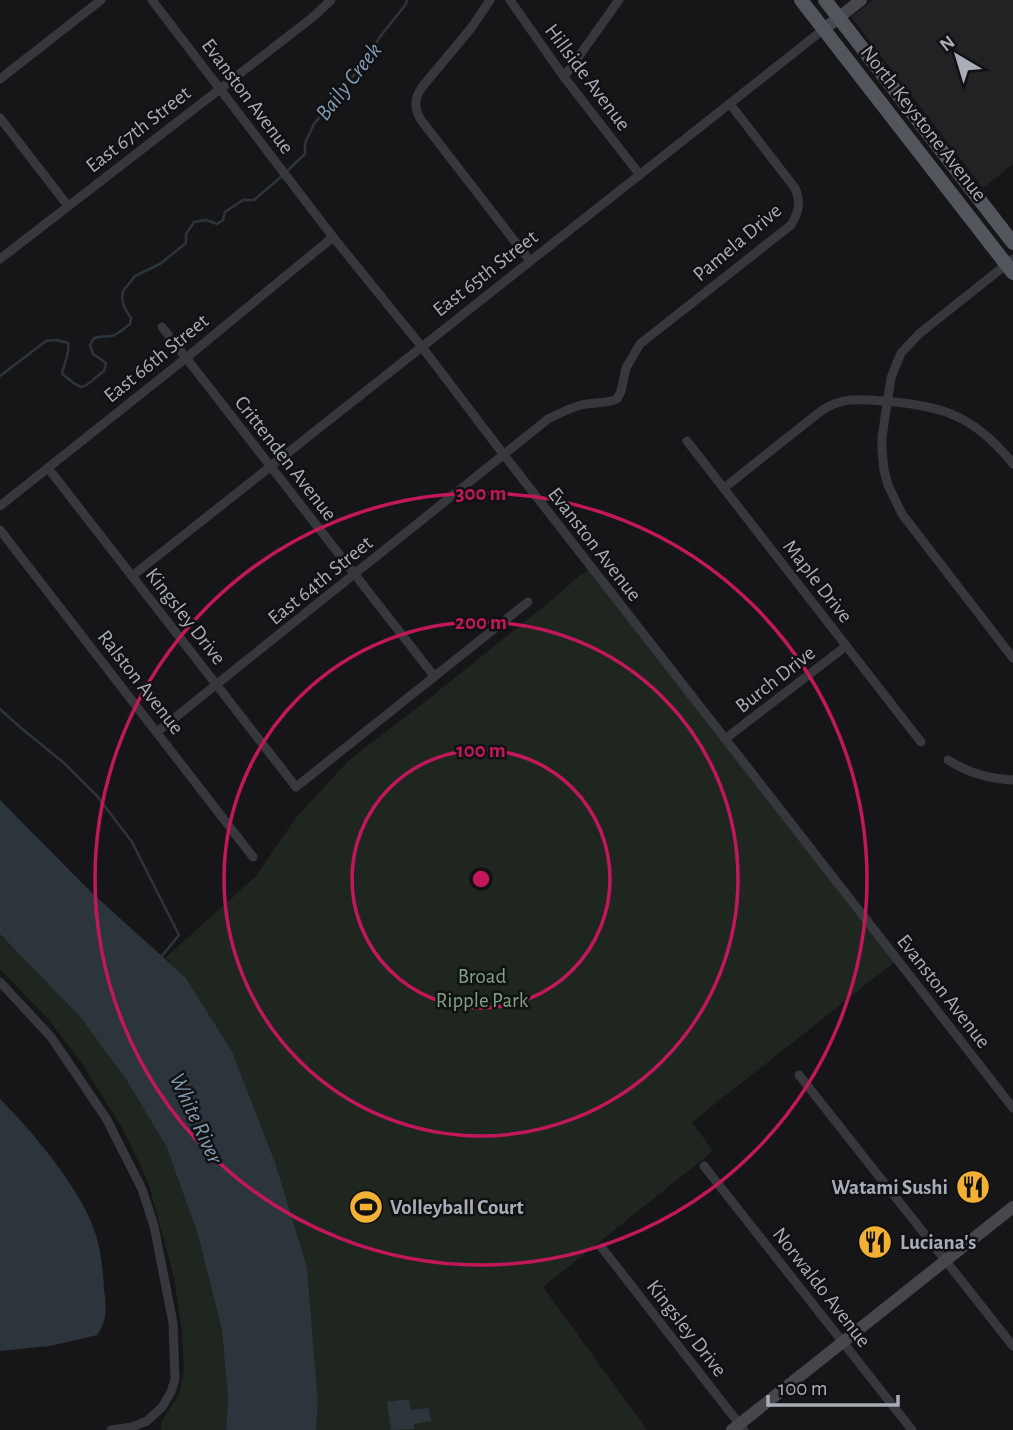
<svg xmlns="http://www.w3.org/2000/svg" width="1013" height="1430" viewBox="0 0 1013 1430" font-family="'Alegreya Sans',sans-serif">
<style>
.built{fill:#222225}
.green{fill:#1e261f}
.water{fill:#2c353c}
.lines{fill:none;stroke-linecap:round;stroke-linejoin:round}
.stream{stroke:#2c353c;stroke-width:2.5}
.street{stroke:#37383d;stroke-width:9}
.secondary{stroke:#45474d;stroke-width:12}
.primary{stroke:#53555c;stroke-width:14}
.ring{fill:none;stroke:#c2185b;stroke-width:3.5}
.labels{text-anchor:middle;stroke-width:5;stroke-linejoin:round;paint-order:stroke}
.street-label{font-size:21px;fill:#a8adb8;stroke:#111113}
.park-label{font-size:21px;fill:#7fa381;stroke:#111113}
.poi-label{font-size:21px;font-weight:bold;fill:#a8adb8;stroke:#111113;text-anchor:start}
.water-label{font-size:23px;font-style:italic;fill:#7f9bb3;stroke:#111113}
.centre{fill:#c2185b;stroke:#111113;stroke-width:3.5}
.ring-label{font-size:21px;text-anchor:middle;font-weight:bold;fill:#c2185b;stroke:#111113;stroke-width:5;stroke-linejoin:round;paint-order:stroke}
</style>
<rect width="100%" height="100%" fill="#161618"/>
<polygon class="built" points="873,0 1013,0 1013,164 983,188 851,17"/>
<g class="green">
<polygon points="592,567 897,960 692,1122 713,1151 543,1287 647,1430 316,1430 318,1402 307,1267 275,1162 232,1051 185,977 165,958 256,876 295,819 348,761 426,701 553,599 580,575"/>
<polygon points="0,934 82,1019 127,1081 167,1148 198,1235 222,1330 228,1399 226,1430 161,1430 161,1422 179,1394 184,1370 182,1333 174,1277 148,1182 124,1131 83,1065 49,1020 0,969"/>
</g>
<g class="water">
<polygon points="0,800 92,893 185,977 232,1051 275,1162 307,1267 318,1402 316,1430 226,1430 228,1399 222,1330 198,1235 167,1148 127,1081 82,1019 0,934"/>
<path d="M0,1099C33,1132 82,1190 96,1235C101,1252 103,1271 104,1288C106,1306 108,1320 97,1335L50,1346L0,1351Z"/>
<polygon points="409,1399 411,1410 429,1408 431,1421 414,1424 414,1429 391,1430 387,1402"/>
</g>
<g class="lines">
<g class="stream">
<polyline points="287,171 305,154 305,143 314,124 327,108 339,89 362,68 379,38 406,4 407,0"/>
<path d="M0,376L46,341L57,340L68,343C70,353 64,363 62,374L75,384L82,387C91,384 96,376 104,371L106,363L93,354L90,345L94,338C101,336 104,337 111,336C118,335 124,328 130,324L131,318L124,307L122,298L123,291L135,276L160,264L186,243V234L194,222L206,220L217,224L223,220L225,212L243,200H254L282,176"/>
<polyline points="0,709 21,728 64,763 97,796 132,842 179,935 162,956"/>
</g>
<g class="street">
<polyline points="152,0 333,237 422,347 504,455 1013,1108"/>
<path d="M490,0L472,27L422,87C414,99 414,108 421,120L530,261"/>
<polyline points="510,0 564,77 640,175"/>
<polyline points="564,77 619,0"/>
<polyline points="0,79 101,0"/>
<polyline points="0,118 68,206"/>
<polyline points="0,259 313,17 331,0"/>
<polyline points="1013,259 919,334 901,353 896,365 891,378 882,437 882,450 884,470 888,485 902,514 1013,658"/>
<polyline points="162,327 434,676"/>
<polyline points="687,441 921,742"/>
<polyline points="48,468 296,787 528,602"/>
<path d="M724,488L821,411C842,397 858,399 883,401C942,405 975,416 1013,464"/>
<polyline points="0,506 186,358 333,237"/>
<polyline points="0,530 253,857"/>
<polyline points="132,576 824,29"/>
<path d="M157,732L548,419C559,414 569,408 581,405C593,402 606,404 617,399L621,391L626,368L640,344L791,225C799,212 801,202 795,188L730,104"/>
<polyline points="725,739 846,646"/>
<path d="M948,760C968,773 990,779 1013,780"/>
<polyline points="0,982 51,1037 106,1118 142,1189 154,1226 173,1323 175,1379 171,1392 162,1407 147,1421 132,1427 111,1430"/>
<polyline points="799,1075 1013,1346"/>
<polyline points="704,1166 912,1430"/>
<polyline points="602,1248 744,1430"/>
</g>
<g class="secondary">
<polyline points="824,29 861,0"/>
<polyline points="732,1430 1013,1207"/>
</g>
<g class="primary">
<polyline points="801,0 1013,273"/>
<polyline points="825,0 1013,243"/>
</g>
</g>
<g class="ring">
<circle cx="481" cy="879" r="129"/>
<circle cx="481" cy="879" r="257"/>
<circle cx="481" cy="879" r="386"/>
</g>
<defs>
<g id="restaurant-disc" transform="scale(1.75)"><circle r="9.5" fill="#f2b134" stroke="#111113"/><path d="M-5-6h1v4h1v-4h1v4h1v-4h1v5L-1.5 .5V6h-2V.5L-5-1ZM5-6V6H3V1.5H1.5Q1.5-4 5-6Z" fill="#111"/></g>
<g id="stadium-disc" transform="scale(1.75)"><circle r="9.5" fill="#f2b134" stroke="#111113"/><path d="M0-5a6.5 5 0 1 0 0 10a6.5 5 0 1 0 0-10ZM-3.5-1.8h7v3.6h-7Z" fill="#111"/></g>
</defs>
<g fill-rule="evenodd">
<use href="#restaurant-disc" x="973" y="1187"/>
<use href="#stadium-disc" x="366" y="1207"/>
<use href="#restaurant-disc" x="875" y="1242"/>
</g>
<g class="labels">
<g class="street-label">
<text transform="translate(588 77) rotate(53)" y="7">Hillside Avenue</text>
<text transform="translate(248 96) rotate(53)" y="7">Evanston Avenue</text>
<text transform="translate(924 123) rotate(52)" y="7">North Keystone Avenue</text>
<text transform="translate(138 129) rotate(-38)" y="7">East 67th Street</text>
<text transform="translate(737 242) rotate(-40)" y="7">Pamela Drive</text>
<text transform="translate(485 273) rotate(-38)" y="7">East 65th Street</text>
<text transform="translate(156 358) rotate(-39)" y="7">East 66th Street</text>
<text transform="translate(286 458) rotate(52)" y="7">Crittenden Avenue</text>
<text transform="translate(595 544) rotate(52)" y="7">Evanston Avenue</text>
<text transform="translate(320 580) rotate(-39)" y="7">East 64th Street</text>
<text transform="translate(818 581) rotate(52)" y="7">Maple Drive</text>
<text transform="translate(186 616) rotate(52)" y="7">Kingsley Drive</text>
<text transform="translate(775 679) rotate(-38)" y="7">Burch Drive</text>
<text transform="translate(141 682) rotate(52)" y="7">Ralston Avenue</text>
<text transform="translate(944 991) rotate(52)" y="7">Evanston Avenue</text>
<text transform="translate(822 1287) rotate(52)" y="7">Norwaldo Avenue</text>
<text transform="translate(687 1328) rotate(52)" y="7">Kingsley Drive</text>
</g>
<g class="park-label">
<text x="482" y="983">Broad<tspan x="482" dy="24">Ripple Park</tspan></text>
</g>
<g class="poi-label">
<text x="948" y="1194" text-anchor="end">Watami Sushi</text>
<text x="390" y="1214">Volleyball Court</text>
<text x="900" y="1249">Luciana's</text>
</g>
<g class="water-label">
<text transform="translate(348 81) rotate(-52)" y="8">Baily Creek</text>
<text transform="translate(197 1118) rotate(65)" y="8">White River</text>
</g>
</g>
<circle cx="481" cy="879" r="10" class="centre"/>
<g class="ring-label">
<text x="481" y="500">300 m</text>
<text x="481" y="629">200 m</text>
<text x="481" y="757">100 m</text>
</g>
<g transform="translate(957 56) rotate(322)" stroke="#111113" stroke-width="5" paint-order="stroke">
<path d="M0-5L12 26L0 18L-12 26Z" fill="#a8adb8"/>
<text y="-10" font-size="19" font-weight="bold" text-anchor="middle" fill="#a8adb8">N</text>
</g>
<path d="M768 1395v10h130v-10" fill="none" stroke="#a8adb8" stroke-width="3.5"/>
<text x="778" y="1395" font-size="21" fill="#a8adb8" stroke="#111113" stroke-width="5" paint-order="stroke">100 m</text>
</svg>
